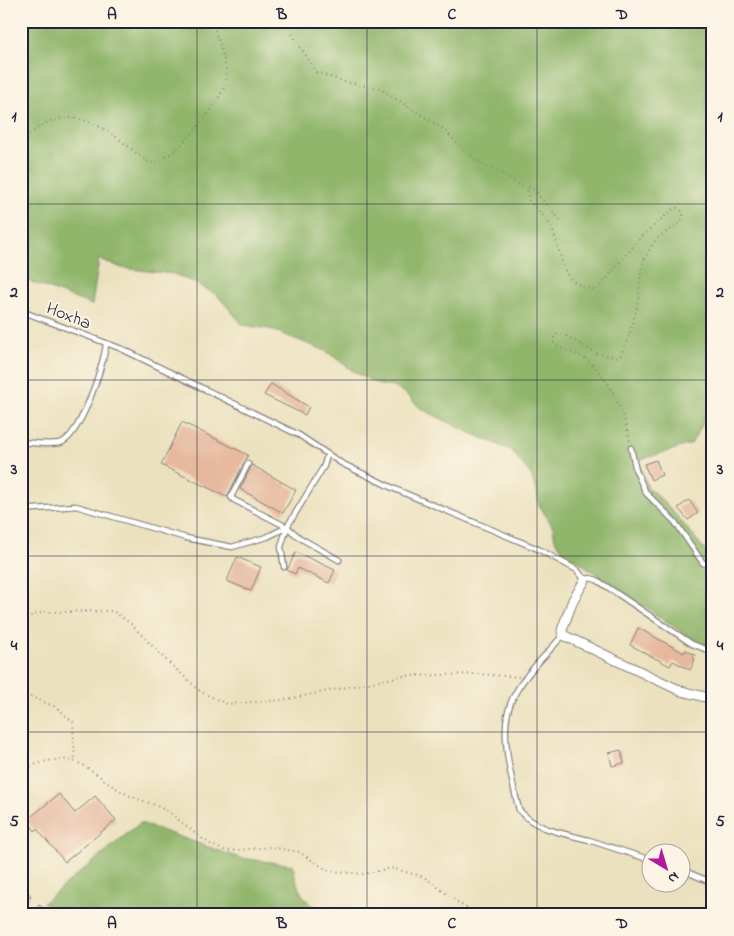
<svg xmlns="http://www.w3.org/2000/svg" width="734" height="936" viewBox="0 0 734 936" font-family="'Indie Flower',sans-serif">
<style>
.forest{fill:#90b66c;stroke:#596c54}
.building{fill:#e6b89e}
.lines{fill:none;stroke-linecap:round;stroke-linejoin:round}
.lane-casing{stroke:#86827c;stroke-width:7}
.street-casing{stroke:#86827c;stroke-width:11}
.path{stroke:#86827c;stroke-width:2;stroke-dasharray:1 4;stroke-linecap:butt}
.lane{stroke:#fff;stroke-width:4.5}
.street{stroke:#fff;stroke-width:9}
.grid{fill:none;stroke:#22223b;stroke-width:1;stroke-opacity:0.55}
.labels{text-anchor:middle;stroke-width:4;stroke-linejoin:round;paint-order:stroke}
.street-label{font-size:18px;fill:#22223b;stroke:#fcf5e5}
.neatline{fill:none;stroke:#22223b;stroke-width:2}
.grid-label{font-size:16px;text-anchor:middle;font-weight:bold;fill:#22223b}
</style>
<rect width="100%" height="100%" fill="#fcf5e5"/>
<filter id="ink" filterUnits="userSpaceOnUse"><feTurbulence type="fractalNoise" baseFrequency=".02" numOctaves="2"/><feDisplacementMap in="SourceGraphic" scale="10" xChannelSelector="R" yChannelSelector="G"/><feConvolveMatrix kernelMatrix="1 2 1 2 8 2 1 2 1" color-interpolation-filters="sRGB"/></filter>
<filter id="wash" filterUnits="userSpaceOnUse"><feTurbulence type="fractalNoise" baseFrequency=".0096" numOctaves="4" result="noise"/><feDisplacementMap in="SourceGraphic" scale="20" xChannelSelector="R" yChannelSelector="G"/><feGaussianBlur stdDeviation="1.12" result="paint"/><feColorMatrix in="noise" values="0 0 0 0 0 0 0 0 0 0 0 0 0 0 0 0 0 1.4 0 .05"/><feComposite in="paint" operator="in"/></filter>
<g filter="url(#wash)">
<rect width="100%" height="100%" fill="#ebe1be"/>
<g class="forest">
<polygon points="21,21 713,21 713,406 691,444 639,460 648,487 668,506 713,559 713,646 701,645 563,551 555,540 553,527 539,505 537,491 530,473 511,450 466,431 420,408 405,393 394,387 380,385 356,373 326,351 270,329 243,325 217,295 199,285 174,274 122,268 99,259 92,305 21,278"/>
<path d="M140,823L240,858L293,865C298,894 303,903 332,915H65L43,903Z"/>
</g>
<g id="blocks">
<g class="building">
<polygon points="271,384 309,407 305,415 264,395"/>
<polygon points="182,422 248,455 227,497 161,465"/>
<polygon points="656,460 662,475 651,480 644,464"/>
<polygon points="252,465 296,490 283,513 240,489"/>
<polygon points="689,500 698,513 688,520 678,508"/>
<polygon points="296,552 335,570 329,583 298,568 295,574 287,570"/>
<polygon points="237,557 261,567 251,591 227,581"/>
<polygon points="638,628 684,653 686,650 695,655 693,658 695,659 690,670 673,661 670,666 630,645"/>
<polygon points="621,750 624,763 612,766 609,753"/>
<polygon points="59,794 75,813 95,796 116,820 65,862 37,829 35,831 27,820"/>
<polygon points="21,884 31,896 21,903"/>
<polygon points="39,905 54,915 32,915"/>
</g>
</g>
</g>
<g filter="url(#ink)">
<use href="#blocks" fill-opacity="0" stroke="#86827c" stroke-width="1"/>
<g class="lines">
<g class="lane-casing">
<g id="lane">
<polyline points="21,311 122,349 299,435 341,463 397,490 538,549 577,570 585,580 590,578 597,580 692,644 713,652"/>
<path d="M21,442C33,443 48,445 60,443C80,438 104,364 106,344"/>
<polyline points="631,448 636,471 646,493 675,522 703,563 713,566"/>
<polyline points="248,464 231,497 234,500 287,527 300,538 339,560"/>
<polyline points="21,510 76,506 186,538 232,547 267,537 287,527 324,466 327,455"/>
<polyline points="284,567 281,547 287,527"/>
<path d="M563,635C545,657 517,680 509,708C500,737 512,781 519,810C537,831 564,833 589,840C610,847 631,854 652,860"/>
<polyline points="682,870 713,883"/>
</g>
</g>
<g class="street-casing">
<polyline id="street" points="585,580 573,600 562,630 563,635 681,691 713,699"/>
</g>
<g class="path">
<polyline points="284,21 316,72 345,82 379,88 442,128 474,159 511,179 526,190"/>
<path d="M21,140C32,133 42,123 54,120C92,109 122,144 150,163C172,164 222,102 226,81C228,63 217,39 212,21"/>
<path d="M560,220L534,190L528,187V200C538,210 549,220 554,234C565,264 559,284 597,290L641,237L673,209L677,208L683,212C685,226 666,230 658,238C653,243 648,251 645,258C640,270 640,282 639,295C638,307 626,350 619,357L597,354L565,335L558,334L554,336V343C565,353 581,353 591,363C613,384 624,414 630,442"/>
<polyline points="21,619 44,612 113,611 130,623 164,658 201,692 227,704 283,700 403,676 477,674 519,677"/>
<polyline points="21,693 56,707 73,722 75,761"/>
<path d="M21,770C81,745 81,769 128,795C141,801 155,804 167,811C188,825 202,844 227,851L271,847L299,852L329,871L364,874L391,868L424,877L460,904L479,915"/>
</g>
<use href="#lane" class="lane"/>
<use href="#street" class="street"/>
</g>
</g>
<path class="grid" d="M197,21V915M367,21V915M537,21V915M21,204H713M21,380H713M21,556H713M21,732H713"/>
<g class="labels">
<g class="street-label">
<text transform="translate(69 315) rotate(21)" y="6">Hoxha</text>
</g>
</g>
<rect width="734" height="936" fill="none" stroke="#fcf5e5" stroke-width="55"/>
<g transform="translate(666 868) rotate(142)"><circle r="24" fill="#fcf5e5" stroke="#a5a1a1"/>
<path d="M0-4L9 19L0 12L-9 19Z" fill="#b5179e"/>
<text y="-8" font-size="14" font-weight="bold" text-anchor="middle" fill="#22223b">N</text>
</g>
<rect x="28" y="28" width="678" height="880" class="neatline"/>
<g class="grid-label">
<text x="112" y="19">A</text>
<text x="282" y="19">B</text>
<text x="452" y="19">C</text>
<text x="622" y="19">D</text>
<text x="14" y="121">1</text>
<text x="720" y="121">1</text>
<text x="14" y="297">2</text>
<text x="720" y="297">2</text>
<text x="14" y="474">3</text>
<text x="720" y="474">3</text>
<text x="14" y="650">4</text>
<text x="720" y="650">4</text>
<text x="14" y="826">5</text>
<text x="720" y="826">5</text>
<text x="112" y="928">A</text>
<text x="282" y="928">B</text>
<text x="452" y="928">C</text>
<text x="622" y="928">D</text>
</g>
</svg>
